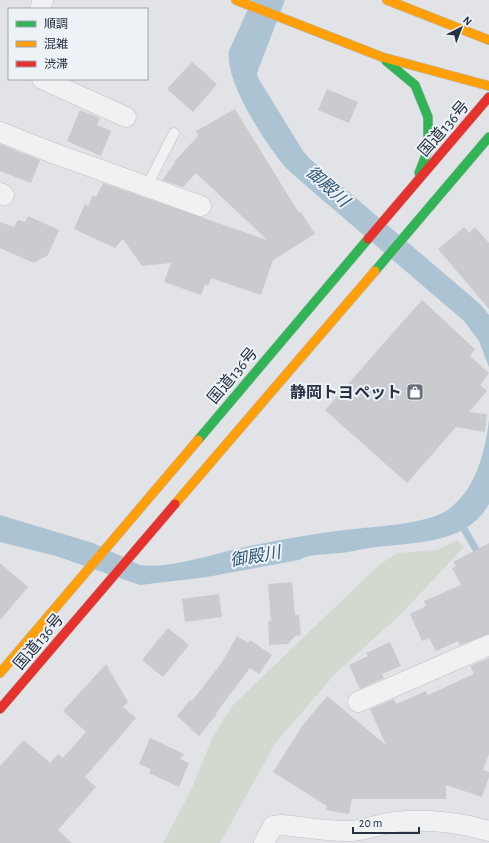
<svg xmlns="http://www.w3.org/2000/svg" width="489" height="843" viewBox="0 0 489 843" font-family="'Alegreya Sans','Noto Sans JP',sans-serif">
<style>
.green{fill:#d2dad0}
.water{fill:#acc3d4}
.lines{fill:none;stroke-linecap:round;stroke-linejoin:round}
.stream{stroke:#acc3d4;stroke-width:7}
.building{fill:#c9cbce}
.lane-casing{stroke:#bfc1c4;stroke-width:11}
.street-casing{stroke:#bfc1c4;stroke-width:21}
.fast-casing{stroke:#b3b6bb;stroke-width:10}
.slow-casing{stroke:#b3b6bb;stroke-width:10}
.jam-casing{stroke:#b3b6bb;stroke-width:10}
.lane{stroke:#f0f1f3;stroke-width:10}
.street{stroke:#f0f1f3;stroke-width:20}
.fast{stroke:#30b455;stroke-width:9}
.slow{stroke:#ff9f0a;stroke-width:9}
.jam{stroke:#e5322d;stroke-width:9}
.labels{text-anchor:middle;stroke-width:4;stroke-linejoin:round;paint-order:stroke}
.street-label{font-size:16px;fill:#263241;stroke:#edf2f6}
.poi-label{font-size:16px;font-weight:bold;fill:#263241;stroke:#edf2f6;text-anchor:end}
.water-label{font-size:17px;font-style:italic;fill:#2d5678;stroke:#edf2f6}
</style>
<rect width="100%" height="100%" fill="#e1e3e6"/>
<polygon class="green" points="457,540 464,547 402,613 336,673 276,742 220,843 163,843 192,788 213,736 233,705 379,565 397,553 437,550"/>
<g class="water">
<path d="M252,0H285L257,73L258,78L303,151L310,159L480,304L489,315V367L479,341L464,321L304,184C297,177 288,171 282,163C263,139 225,82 229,51Z"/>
<path d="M489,420V504C467,544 416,542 377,547C364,548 353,552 340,553C326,555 311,553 299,560L207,577L140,585L56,556L0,542V515L93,543L140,565C169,569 213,554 241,548C282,539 323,532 364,528C385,526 433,522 449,509C476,489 485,452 489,420Z"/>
</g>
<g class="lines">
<polyline class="stream" points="460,522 489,572"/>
</g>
<g class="building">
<polygon points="192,62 217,84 193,112 167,89"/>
<polygon points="327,89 358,102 349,123 318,110"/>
<polygon points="235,109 299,213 301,212 315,234 273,260 261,295 211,278 208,286 205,284 201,295 164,282 171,263 142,266 123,239 115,248 74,229 85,204 88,206 93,195 96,197 103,183 267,240 196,173 183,187 162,180 175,163 174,162 198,136 196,131"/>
<polygon points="80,110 100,118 97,125 111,131 101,156 67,141"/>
<polygon points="0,144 40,160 31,183 0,171"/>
<polygon points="28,216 59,230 48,255 34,263 0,248 0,222 14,227 18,220 25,222"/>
<polygon points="464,227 469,233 475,227 489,243 489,309 438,249"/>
<polygon points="422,300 475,349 470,356 489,373 480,385 487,391 469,412 487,414 485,432 456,427 407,483 325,410"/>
<polygon points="489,543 489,634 460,645 458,641 436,651 429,638 422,641 410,614 426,606 424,601 461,585 452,568 456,566 453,562"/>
<polygon points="0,563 28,587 0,620"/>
<polygon points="292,582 295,615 299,615 301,635 295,636 288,644 269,645 268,621 271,621 268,584"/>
<polygon points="219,594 222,617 185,622 182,599"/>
<polygon points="168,628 189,645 163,677 142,660"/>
<polygon points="237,636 248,643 250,640 272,655 259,674 250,668 216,713 217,714 199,736 177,716 190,700 192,701 222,662"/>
<polygon points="390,642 401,666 382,674 384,678 360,689 349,665 368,656 366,653"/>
<polygon points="489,658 489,754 483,770 489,772 489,777 482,797 446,785 446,799 352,799 349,814 326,810 327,806 273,772 302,726 327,696 386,745 370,709 394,699 396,704 426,691 428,695 474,674 470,666"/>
<polygon points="106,664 128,702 123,707 136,718 85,777 96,787 58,830 72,843 0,843 0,766 24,740 50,763 58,754 63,758 86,732 63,711"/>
<polygon points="150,738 184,754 180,759 189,763 179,787 149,773 151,769 139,764"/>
</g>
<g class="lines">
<g class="lane-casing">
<polyline id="lane" points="147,186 174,133"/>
</g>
<g class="street-casing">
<g id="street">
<polyline points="40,9 43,0"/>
<polyline points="42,79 126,117"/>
<polyline points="0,132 53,153 201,206"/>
<polyline points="0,193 4,195"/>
<polyline points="358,702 489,645"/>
<path d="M264,843L273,826L282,825C305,827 329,832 352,831C366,830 380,824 394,822C426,819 458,822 489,831"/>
</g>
</g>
<g class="fast-casing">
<g id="fast">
<polyline points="386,61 415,85 428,117 428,150 419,173"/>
<polyline points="375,271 489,137"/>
<polyline points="198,440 368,239"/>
</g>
</g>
<g class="slow-casing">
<g id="slow">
<polyline points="236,0 382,57 489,86"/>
<polyline points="387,0 489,40"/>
<polyline points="175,504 375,271"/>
<polyline points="0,673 198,440"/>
</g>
</g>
<g class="jam-casing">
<g id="jam">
<polyline points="368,239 489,97"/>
<polyline points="0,709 175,504"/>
</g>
</g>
<use href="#lane" class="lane"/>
<use href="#street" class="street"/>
<use href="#fast" class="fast"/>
<use href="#slow" class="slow"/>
<use href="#jam" class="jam"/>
</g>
<defs>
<g id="shop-square" transform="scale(0.9)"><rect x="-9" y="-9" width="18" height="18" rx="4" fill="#67707b" stroke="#edf2f6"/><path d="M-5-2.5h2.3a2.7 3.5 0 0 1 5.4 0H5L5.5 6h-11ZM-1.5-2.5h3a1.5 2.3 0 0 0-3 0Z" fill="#fff"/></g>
</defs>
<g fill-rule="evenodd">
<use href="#shop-square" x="415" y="392"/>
</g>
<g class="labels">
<g class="street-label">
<text transform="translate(443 128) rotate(-49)" y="6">国道136号</text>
<text transform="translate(232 375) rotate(-50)" y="6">国道136号</text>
<text transform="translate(38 641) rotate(-50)" y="6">国道136号</text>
</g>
<g class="poi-label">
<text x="402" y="398">静岡トヨペット</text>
</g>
<g class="water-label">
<text transform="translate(328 186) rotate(42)" y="6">御殿川</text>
<text transform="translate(255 556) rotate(-10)" y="6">御殿川</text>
</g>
</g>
<rect x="8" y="8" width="140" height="72" fill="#edf2f6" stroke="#9da5ae"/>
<rect x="16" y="21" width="20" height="6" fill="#30b455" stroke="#9da5ae"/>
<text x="44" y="28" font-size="12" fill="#263241">順調</text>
<rect x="16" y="41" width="20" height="6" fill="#ff9f0a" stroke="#9da5ae"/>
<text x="44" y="48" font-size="12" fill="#263241">混雑</text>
<rect x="16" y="61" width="20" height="6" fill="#e5322d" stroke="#9da5ae"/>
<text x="44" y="68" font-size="12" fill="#263241">渋滞</text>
<g transform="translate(461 28) rotate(42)" stroke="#edf2f6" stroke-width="3" paint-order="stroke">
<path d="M0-3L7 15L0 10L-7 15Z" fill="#263241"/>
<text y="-6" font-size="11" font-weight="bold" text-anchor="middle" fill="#263241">N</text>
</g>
<path d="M353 827v6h66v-6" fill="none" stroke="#263241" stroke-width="2"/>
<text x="359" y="827" font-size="12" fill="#263241" stroke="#edf2f6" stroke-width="3" paint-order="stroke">20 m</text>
</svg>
